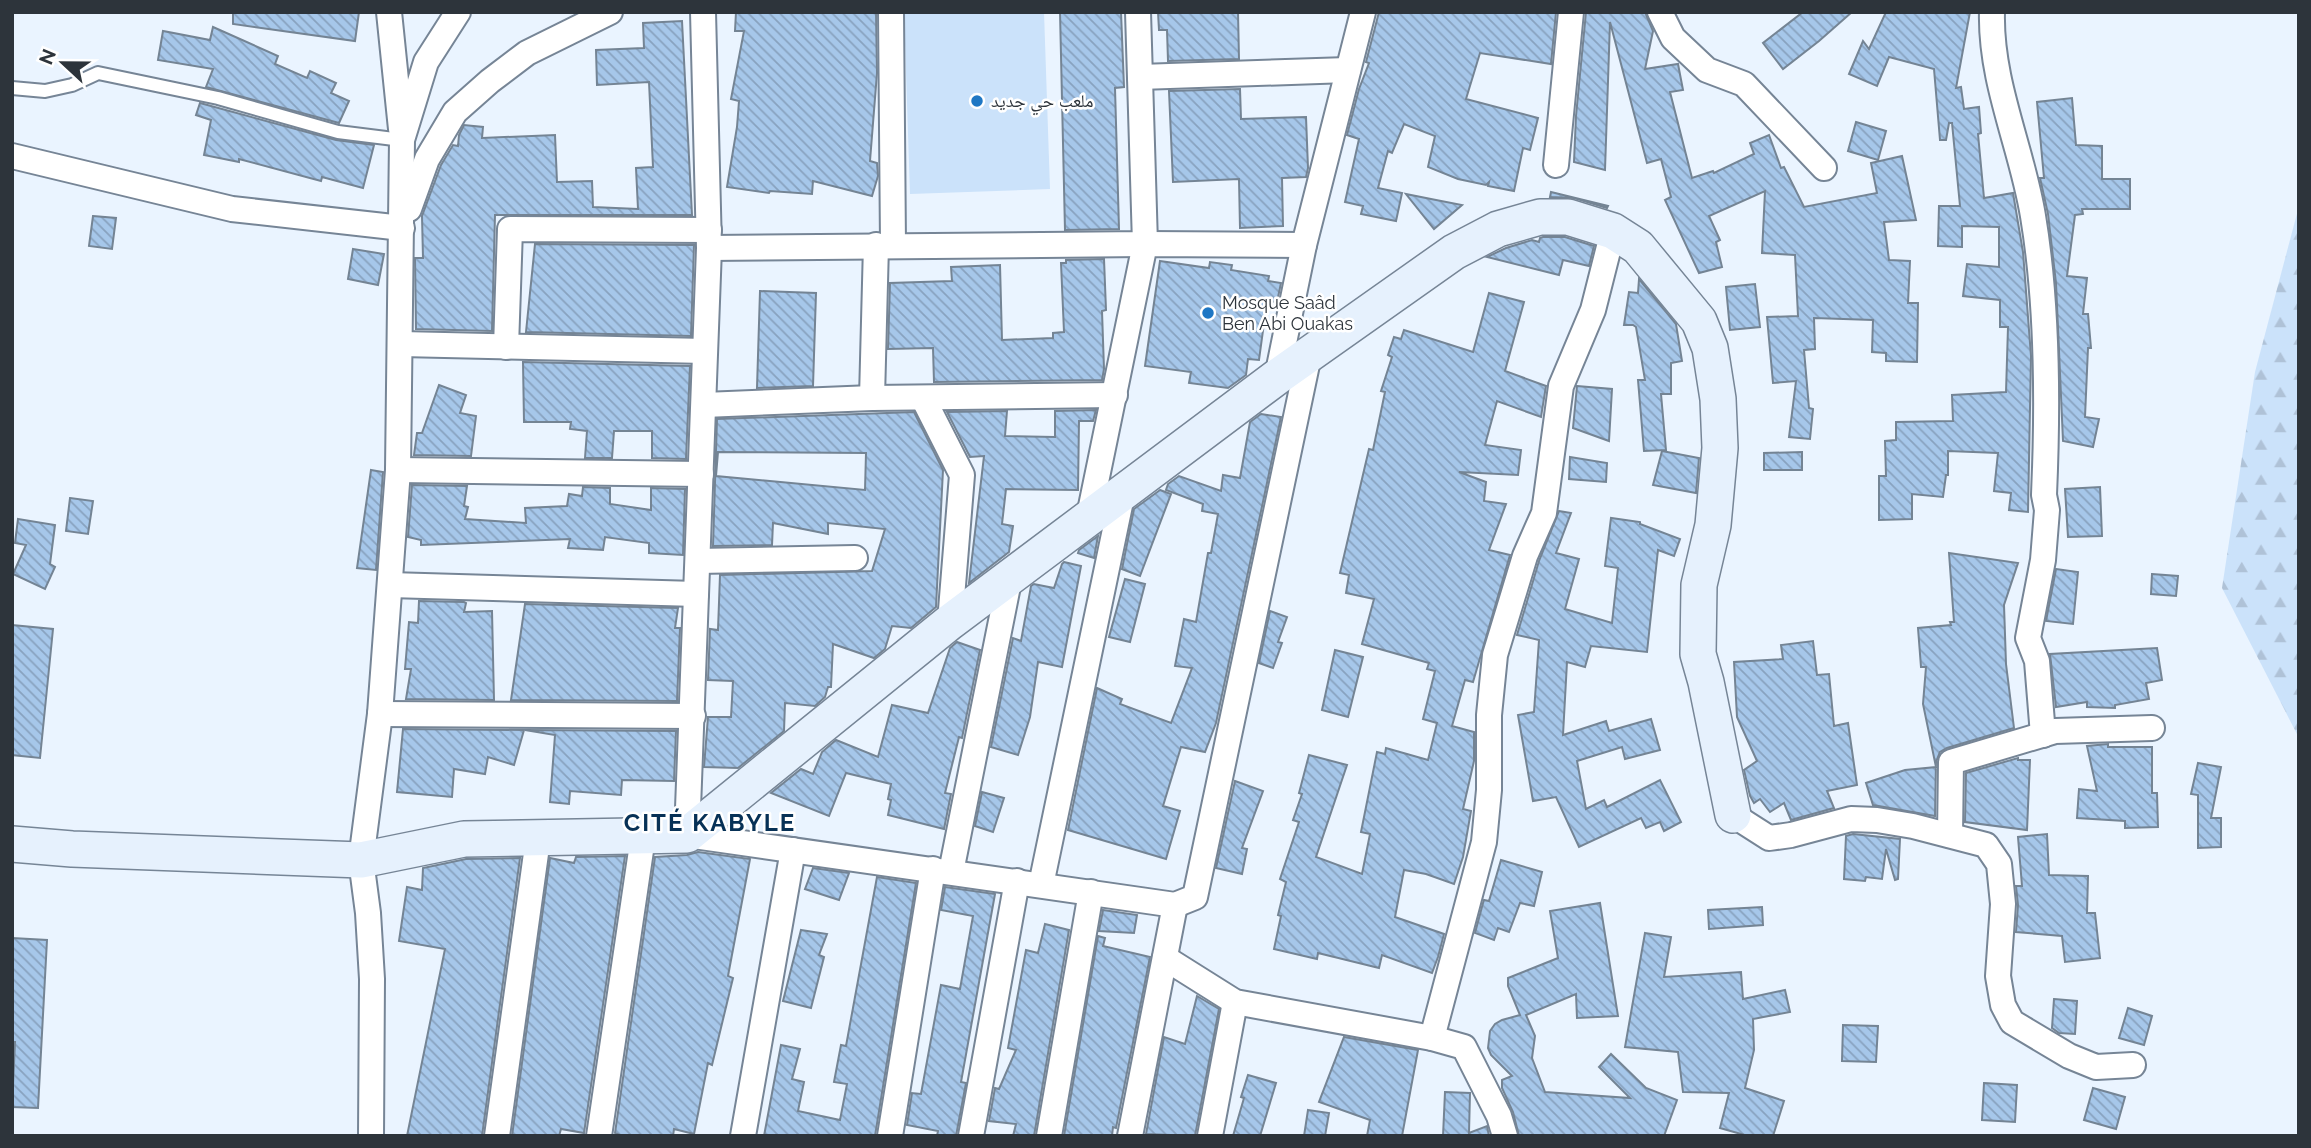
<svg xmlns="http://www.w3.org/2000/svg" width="2311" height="1148" viewBox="0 0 2311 1148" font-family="Raleway,'Noto Naskh Arabic',sans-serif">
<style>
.forest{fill:url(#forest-firs)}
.garden{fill:#cbe2fa}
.building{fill:url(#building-back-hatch);stroke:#748494;stroke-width:2;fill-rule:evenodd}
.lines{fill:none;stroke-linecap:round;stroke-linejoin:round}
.lane-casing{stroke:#768596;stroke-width:16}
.street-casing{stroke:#768596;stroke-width:28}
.secondary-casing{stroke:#768596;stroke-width:38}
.lane{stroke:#fff;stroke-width:12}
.street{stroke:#fff;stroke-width:24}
.secondary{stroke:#e6f1fd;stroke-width:35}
.poi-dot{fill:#1e77c4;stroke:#fff;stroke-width:2.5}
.labels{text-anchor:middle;stroke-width:5;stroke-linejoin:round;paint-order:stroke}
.poi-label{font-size:18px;fill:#2d343b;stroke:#fff;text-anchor:start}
.district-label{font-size:24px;font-weight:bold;letter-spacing:2px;fill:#073156;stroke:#fff}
</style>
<defs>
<pattern id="forest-firs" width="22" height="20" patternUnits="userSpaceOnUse" patternTransform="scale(1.75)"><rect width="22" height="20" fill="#cbe2fa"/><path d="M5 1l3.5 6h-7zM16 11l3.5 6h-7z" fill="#afc2d7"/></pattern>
<pattern id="building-back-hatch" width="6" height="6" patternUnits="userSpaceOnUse" patternTransform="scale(1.75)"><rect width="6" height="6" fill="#a6c7ea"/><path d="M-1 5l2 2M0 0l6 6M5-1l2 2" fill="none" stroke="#88a2bf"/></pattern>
</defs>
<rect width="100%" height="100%" fill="#eaf4ff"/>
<polygon class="forest" points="2299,206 2299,738 2222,588 2255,372"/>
<polygon class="garden" points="904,12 1044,12 1050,189 910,194"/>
<g class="building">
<polygon points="233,12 359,12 355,41 233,24"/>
<polygon points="736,12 876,12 877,73 870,161 877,163 878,176 872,196 813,181 812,194 770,191 769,193 727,187 737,127 739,101 731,99 744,31 735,31"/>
<polygon points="1060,12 1121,12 1124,87 1115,88 1119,229 1065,230"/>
<polygon points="1158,12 1238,12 1239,59 1168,61 1167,30 1159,30"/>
<polygon points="1379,12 1556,12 1551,64 1480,53 1466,99 1538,118 1530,150 1523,148 1514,191 1488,186 1489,182 1486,185 1458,179 1428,167 1435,136 1404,124 1392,153 1388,151 1378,188 1402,193 1396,221 1361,214 1363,206 1345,202 1359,139 1347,135 1359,89 1369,63 1366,62"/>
<polygon points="1586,12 1645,12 1653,31 1645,69 1678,64 1683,90 1670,92 1692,178 1713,171 1714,173 1754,154 1750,143 1769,135 1781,168 1784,167 1804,207 1877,193 1871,163 1902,156 1916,220 1884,222 1889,260 1910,261 1908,303 1918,303 1917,362 1886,361 1886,353 1872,352 1873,320 1814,318 1815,349 1804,350 1809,408 1813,409 1810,439 1789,437 1796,381 1773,383 1767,317 1798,316 1795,255 1762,253 1765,191 1709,216 1720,240 1716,242 1722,267 1699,273 1665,200 1671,197 1661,159 1647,163 1610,22 1605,170 1574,162 1576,116"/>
<polygon points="1803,12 1852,12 1819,41 1783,69 1763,43"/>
<polygon points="1886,12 1970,12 1956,88 1961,87 1964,109 1979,107 1981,133 1978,134 1984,198 2013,193 2023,252 2031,356 2028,512 2009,510 2011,493 1994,491 1998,453 1948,451 1948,475 1946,475 1943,497 1912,494 1912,519 1879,520 1879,476 1886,476 1885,441 1896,440 1896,422 1953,421 1952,395 2006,392 2008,327 2000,327 2000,300 1963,296 1967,264 1999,267 1999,227 1962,226 1962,247 1938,246 1939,206 1960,206 1952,123 1949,123 1946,140 1940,140 1934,69 1889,57 1877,86 1849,74 1863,41 1869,49"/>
<polygon points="682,21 692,215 495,215 492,331 416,329 415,258 423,258 422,216 441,165 453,145 458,146 459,135 464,125 483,127 482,138 555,135 557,182 592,181 593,207 638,209 636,168 653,167 649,82 597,85 596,50 644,48 643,23"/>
<polygon points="213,27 278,56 275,64 307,78 310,71 336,83 331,93 349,101 339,123 206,87 213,69 158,60 163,31 210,40"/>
<polygon points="1240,89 1241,119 1306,117 1308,168 1306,177 1282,178 1283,226 1240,228 1239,179 1173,182 1169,91"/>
<polygon points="2072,98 2076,145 2102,146 2102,179 2130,179 2130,209 2082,209 2083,214 2075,215 2067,276 2087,278 2083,314 2088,314 2091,348 2088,348 2085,417 2099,419 2093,447 2063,441 2056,283 2048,214 2040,178 2044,178 2037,102"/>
<polygon points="200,103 336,140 374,145 363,188 322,177 321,181 239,159 239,162 204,155 211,120 196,115"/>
<polygon points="1856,122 1886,131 1878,160 1848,151"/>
<polygon points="1551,192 1608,206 1607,208 1574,198 1550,197"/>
<polygon points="1406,194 1431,199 1462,205 1434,229"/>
<polygon points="93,216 116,218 112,249 89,246"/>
<polygon points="1543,237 1565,237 1594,246 1589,266 1563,260 1559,275 1487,257 1506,248 1532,240 1539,242 1540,238"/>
<polygon points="535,244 694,245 691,336 526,332"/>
<polygon points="353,249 384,254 378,285 348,279"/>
<polygon points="1104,259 1106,310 1102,311 1104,369 1102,380 934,382 933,348 888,349 890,283 952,281 951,267 1000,265 1002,340 1053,338 1053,333 1064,332 1061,263 1066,263 1066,260"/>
<polygon points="1160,261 1209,268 1210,262 1232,265 1231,270 1269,276 1268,281 1281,283 1277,302 1267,301 1259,360 1248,359 1246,375 1228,388 1189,383 1191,372 1145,366"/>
<polygon points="1639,279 1676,324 1682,361 1671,363 1671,394 1661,394 1666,450 1644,451 1638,380 1645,380 1636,327 1633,325 1624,325 1629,292 1638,293"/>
<polygon points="1755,284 1760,327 1730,330 1726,287"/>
<polygon points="760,291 816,293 813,386 757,388"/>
<polygon points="1489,293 1524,302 1505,371 1546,386 1541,417 1497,401 1485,445 1521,450 1518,475 1459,472 1486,482 1484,501 1506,504 1489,550 1510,555 1473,682 1465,680 1452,726 1474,732 1474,761 1463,809 1471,811 1463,857 1454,884 1426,874 1404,870 1395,917 1444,934 1438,957 1432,973 1382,955 1379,968 1318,953 1317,959 1274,949 1281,916 1278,915 1286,882 1280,879 1299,822 1293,820 1302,794 1299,793 1309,755 1347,765 1316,857 1362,874 1370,834 1361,832 1377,752 1385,754 1386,748 1428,760 1437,723 1423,719 1435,671 1427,669 1429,663 1362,644 1374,599 1346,593 1349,575 1340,573 1369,449 1373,450 1385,392 1381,391 1392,357 1388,355 1394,337 1401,339 1404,330 1473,352"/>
<polygon points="523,362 690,366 686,459 652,458 652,431 614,431 612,458 585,458 587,431 570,429 571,422 524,422"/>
<polygon points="439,385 466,395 460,413 476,416 471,456 414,455 417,433 422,433"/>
<polygon points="1577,386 1612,389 1609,441 1573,428"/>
<polygon points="1096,410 1093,421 1079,421 1078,490 1006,489 1002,524 1013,526 1009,552 969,583 984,456 970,457 947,412 1007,411 1005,436 1055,437 1055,411"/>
<path d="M914,412L943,470L936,607L911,628L892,626L885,649L874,658L833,644L831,687H828L825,697L815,706L785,703L784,731L738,768L704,767L708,717H731L733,681L708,680L710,629L718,630L720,575L872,571L885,529L828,523V534L773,523L772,545L713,546L717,419ZM718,452L866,453L865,490L716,476Z"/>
<polygon points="1261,414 1281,417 1216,723 1205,752 1181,747 1163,806 1180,811 1166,859 1068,830 1097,688 1122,699 1120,704 1171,723 1192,668 1175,666 1184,619 1196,622 1208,553 1211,553 1218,514 1202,511 1203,504 1166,490 1168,484 1179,476 1221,491 1223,475 1240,478 1250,422"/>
<polygon points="1662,451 1699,458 1696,493 1653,485"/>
<polygon points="1802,452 1802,470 1764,470 1764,453"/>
<polygon points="1570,457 1607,463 1606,482 1569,479"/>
<polygon points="371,470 383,472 376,570 357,568"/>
<polygon points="412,485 467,486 464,506 468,507 465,519 526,523 525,508 567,506 569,494 582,496 583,487 610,488 610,504 651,510 651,488 685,489 683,555 649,553 649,543 605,537 603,550 568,548 570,539 421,545 421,540 408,537"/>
<polygon points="2100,487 2102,536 2068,537 2065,489"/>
<polygon points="1160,490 1171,494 1140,576 1122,569 1134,509"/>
<polygon points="70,498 93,501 88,534 66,531"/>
<polygon points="1559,511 1571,513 1556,553 1579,559 1565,609 1612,623 1618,568 1605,566 1611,518 1640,522 1640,524 1680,539 1674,556 1658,550 1647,652 1591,646 1585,667 1567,662 1563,735 1606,721 1609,731 1651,719 1660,750 1625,759 1622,747 1577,761 1586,809 1604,800 1607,807 1660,780 1681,822 1664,831 1660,822 1646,828 1641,818 1579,847 1556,797 1533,801 1518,715 1534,712 1539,640 1517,635 1539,561"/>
<polygon points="18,519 55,525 50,564 55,567 45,589 13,574 26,545 15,543"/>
<polygon points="1098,536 1094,558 1078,553 1079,550"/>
<polygon points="1949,553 2018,563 2004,605 2006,664 2014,728 1947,748 1940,752 1936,762 1935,816 1873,805 1866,783 1905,770 1936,767 1923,704 1926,667 1921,667 1918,628 1951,625 1950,622 1954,622"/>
<polygon points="1064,562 1081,566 1062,667 1038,662 1030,717 1018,755 991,747 1013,638 1021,641 1031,586 1034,584 1054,588 1062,564"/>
<polygon points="2056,569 2078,572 2073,624 2046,621"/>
<polygon points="2152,574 2178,576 2176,596 2151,594"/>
<polygon points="1125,579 1145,584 1130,642 1109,637"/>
<polygon points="419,601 464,602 466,603 464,612 492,611 494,700 406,699 411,669 405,669 409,622 418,623"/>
<polygon points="525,604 678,608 675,628 680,628 677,701 511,700"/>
<polygon points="1270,611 1287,617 1278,642 1282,643 1273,668 1259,663"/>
<polygon points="12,625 53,629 40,758 12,755"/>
<polygon points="1813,641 1817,675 1829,674 1834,726 1848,723 1857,785 1827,791 1834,808 1791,820 1784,803 1770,812 1760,799 1754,803 1750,796 1744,770 1757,761 1737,717 1734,662 1783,659 1781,645"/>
<polygon points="957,642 980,650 962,738 959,737 945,793 951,794 944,829 888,815 891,800 888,799 891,784 846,773 829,816 771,793 801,769 813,774 822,752 836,740 878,757 892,705 928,713 950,648"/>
<polygon points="2157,648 2162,680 2146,683 2149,699 2115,705 2115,708 2087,707 2087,702 2056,707 2050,654"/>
<polygon points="1335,650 1363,657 1348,717 1322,710"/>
<polygon points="403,729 524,730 514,765 488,757 485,774 454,769 452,797 397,792"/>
<polygon points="525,730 676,731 674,781 622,780 621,795 570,791 569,804 550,802 555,735"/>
<polygon points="2108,744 2108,747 2152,747 2152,793 2157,793 2158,827 2125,828 2125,821 2077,818 2079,789 2097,791 2087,746"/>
<polygon points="2018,758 2018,760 2030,760 2027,830 1965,822 1966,773"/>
<polygon points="2198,763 2221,767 2211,818 2221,818 2221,847 2198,848 2198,795 2191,794"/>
<polygon points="1235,781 1263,791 1242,848 1247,849 1242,874 1216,868"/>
<polygon points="982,792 1004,798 993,832 975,826"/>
<polygon points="1853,834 1900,839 1898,879 1895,880 1886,849 1882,879 1866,877 1865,881 1844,879 1846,836"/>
<polygon points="2047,834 2049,875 2088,876 2087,913 2095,913 2100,958 2065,962 2062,936 2016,932 2018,905 2016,886 2022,886 2018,837"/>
<polygon points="698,852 750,859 728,976 733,978 712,1065 708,1063 694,1134 674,1129 673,1136 622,1136 615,1133 655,857 687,855"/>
<polygon points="625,856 584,1133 561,1129 559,1136 512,1136 550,858 574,863 576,857"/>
<polygon points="520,858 482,1136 407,1136 445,949 399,941 407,887 422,890 423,868 466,859"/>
<polygon points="1501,860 1542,872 1534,906 1520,903 1509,932 1498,928 1494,940 1475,933 1483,903 1484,900 1489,901"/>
<polygon points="813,868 849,873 839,900 805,889"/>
<polygon points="877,877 916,883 875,1136 764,1136 781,1045 800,1049 792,1079 804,1082 798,1111 840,1120 847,1084 834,1082 841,1045 846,1046"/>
<polygon points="945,887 995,894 961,1082 966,1083 956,1136 937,1136 938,1131 907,1125 912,1093 921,1094 941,985 960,989 973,916 941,910"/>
<polygon points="1600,903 1618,1016 1577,1018 1576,994 1526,1015 1535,1036 1532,1058 1545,1092 1630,1098 1599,1067 1611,1054 1646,1088 1677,1100 1664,1136 1519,1136 1513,1112 1502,1088 1502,1080 1512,1076 1491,1055 1488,1048 1490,1031 1495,1024 1502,1020 1520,1015 1508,986 1508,978 1558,958 1550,911"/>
<polygon points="1762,907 1763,925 1709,929 1708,910"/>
<polygon points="1103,910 1137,915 1134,933 1099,931"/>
<polygon points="1045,924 1069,930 1034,1136 1013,1136 1016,1124 989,1121 995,1088 999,1089 1016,1050 1008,1048 1026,950 1038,953"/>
<polygon points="801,930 827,934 819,955 824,957 811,1008 783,1001"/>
<polygon points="1645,933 1671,937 1664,977 1741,972 1743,999 1785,990 1790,1012 1753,1019 1754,1050 1745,1088 1784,1101 1773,1136 1748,1136 1720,1128 1729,1093 1683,1092 1678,1052 1625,1047"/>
<polygon points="1098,936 1105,938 1103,946 1150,957 1116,1128 1113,1127 1112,1136 1064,1136"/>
<polygon points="12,938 47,940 38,1108 12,1107 15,1042 12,1042"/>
<polygon points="1197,996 1219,1009 1195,1136 1146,1134 1164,1037 1185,1044"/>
<polygon points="2054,999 2077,1001 2075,1034 2059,1033 2052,1028"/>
<polygon points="2128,1008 2152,1016 2144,1045 2119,1038"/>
<polygon points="1843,1025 1878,1026 1876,1062 1842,1061"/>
<polygon points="1344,1037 1418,1050 1402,1136 1367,1136 1370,1120 1319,1102"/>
<polygon points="1248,1075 1276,1083 1260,1136 1233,1136 1244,1098 1241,1097"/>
<polygon points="1984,1083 2017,1085 2015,1122 1982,1120"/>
<polygon points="2093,1088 2125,1097 2116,1129 2084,1120"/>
<polygon points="1445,1092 1470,1093 1469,1133 1487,1126 1489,1136 1443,1136"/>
<polygon points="1308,1110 1329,1113 1325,1136 1304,1136"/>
</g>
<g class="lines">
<g class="lane-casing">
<polyline id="lane" points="12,88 45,91 72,85 98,73 218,98 338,132 402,140"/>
</g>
<g class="street-casing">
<g id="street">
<polyline points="389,12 401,129"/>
<polyline points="703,12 709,248 687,835 1175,905 1195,897 1309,355"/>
<polyline points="891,12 893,245"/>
<polyline points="1660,12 1673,38 1707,70 1744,84 1824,168"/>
<path d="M1992,12C1990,82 2022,148 2033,216C2048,306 2048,404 2044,495L2047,510L2043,560L2028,638L2037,661L2043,735"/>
<polyline points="1140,77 1348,70"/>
<polyline points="12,156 232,209 402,228"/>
<polyline points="1556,165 1571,12"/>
<polyline points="409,209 427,159 455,112 490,81 527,53 610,12"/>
<polyline points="709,248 1145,244 1138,12"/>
<polyline points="401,344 705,351"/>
<polyline points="506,347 510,229 709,230"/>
<polyline points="1277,377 1304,245 1363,12"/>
<polyline points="872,398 876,245"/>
<polyline points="923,398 962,475 950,622"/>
<polyline points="704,405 872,398 1115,395"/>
<polyline points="398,470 701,474"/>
<polyline points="1089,516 1145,244 1304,245"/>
<polyline points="698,561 855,558"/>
<polyline points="390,585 696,594"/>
<polyline points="380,714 693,716"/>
<polyline points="1733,815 1769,838 1791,835 1851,819 1877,820 1913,826 1986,845 1999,864 2003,904 1998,976 2003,1005 2012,1022 2069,1056 2096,1067 2133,1065"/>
<polyline points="1950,835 1951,762 2055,731 2152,728"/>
<polyline points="951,872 1010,576"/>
<polyline points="1041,885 1123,491"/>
<polyline points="1165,958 1235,1002 1432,1038 1464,1047 1499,1116 1505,1136"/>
<polyline points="1432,1038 1484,842 1489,790 1489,715 1495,655 1525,556 1544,513 1561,386 1593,310 1613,231"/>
<polyline points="371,1136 372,979 368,913 361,860 380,714 398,470 402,140 426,62 458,12"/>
<polyline points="497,1136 538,839"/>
<polyline points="599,1136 643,837"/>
<polyline points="743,1136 793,850"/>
<polyline points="890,1136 933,869"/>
<polyline points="971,1136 1017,881"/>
<polyline points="1049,1136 1091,892"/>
<polyline points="1130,1136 1175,905"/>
<polyline points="1210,1136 1235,1002"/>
</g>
</g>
<g class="secondary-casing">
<polyline id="secondary" points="12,844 72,849 361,860 464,839 687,835 950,622 1277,377 1454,252 1498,229 1540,217 1568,217 1613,231 1638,247 1699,321 1710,348 1718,399 1720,448 1713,525 1699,585 1698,654 1706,682 1733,815"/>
</g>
<use href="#lane" class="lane"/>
<use href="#street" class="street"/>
<use href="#secondary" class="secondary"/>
</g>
<g class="poi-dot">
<circle cx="977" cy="101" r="7"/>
<circle cx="1208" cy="313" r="7"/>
</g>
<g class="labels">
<g class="poi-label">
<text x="991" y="107">ملعب حي جديد</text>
<text x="1222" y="309">Mosque Saâd<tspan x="1222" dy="21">Ben Abi Ouakas</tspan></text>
</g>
<g class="district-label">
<text x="710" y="831">CITÉ KABYLE</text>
</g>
</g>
<rect width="2311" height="1148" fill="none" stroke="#2d343b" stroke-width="28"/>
<g transform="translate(63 63) rotate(292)" stroke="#ffffff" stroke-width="5" paint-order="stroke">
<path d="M0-5L12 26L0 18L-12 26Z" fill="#2d343b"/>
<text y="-10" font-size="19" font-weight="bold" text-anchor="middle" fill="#2d343b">N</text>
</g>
</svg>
